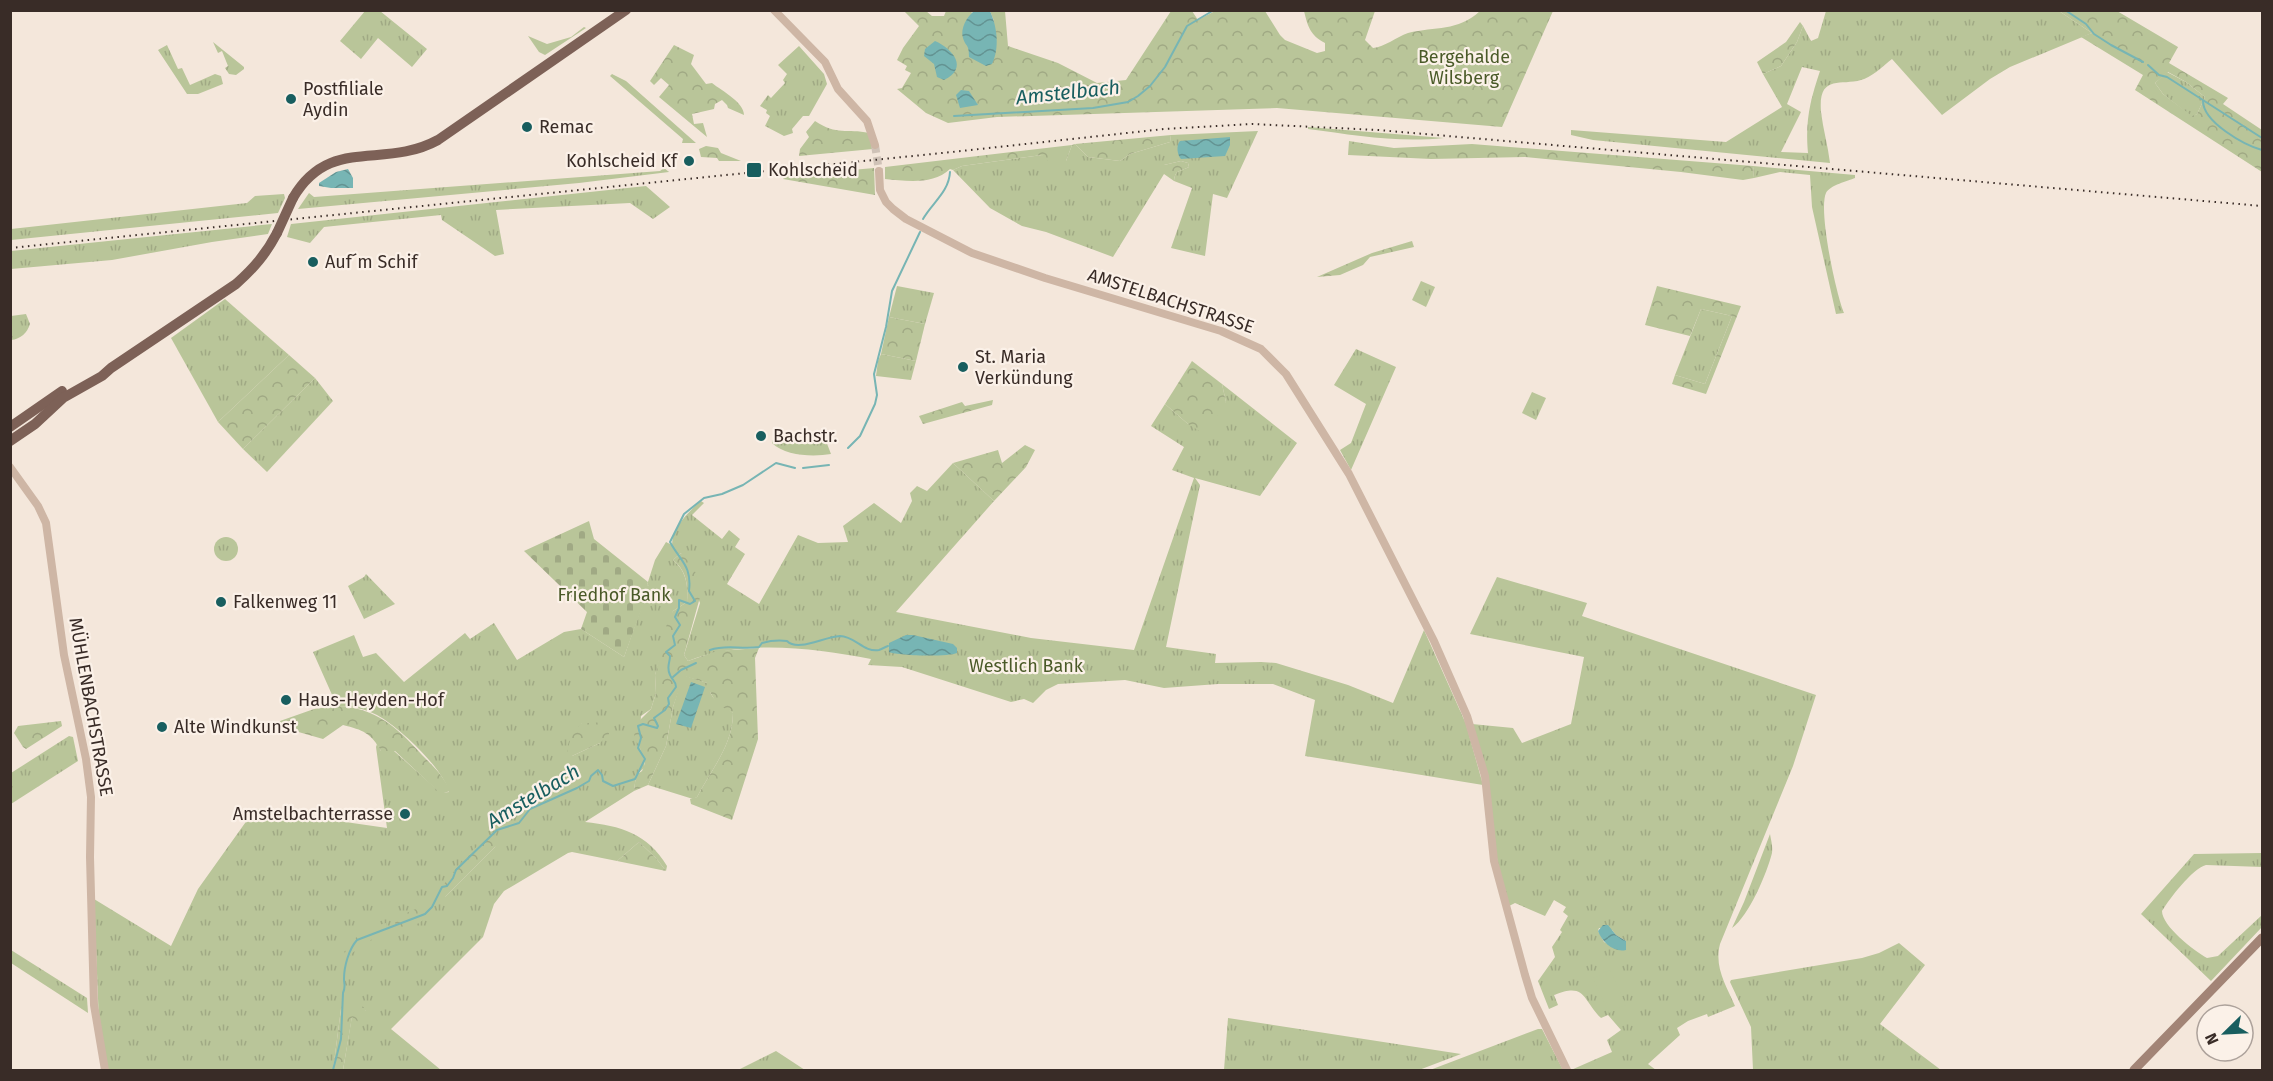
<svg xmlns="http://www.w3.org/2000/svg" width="2273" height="1081" viewBox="0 0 2273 1081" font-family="'Fira Sans',sans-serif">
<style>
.grass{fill:url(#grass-tufts);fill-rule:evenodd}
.forest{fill:url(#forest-crowns);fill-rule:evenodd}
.cemetery{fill:url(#cemetery-stones)}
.pitch{fill:#b9c599}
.water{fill:url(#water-waves)}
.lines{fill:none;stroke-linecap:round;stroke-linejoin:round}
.stream{stroke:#77b5b4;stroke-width:2}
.tertiary-tunnel{stroke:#cfc2b7;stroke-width:8;stroke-dasharray:8 4;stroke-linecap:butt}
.tertiary{stroke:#ceb6a5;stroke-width:8}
.secondary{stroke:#a28476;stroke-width:9}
.primary{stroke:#7d6157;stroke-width:10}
.rail{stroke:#392c27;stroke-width:2;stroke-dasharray:1.5 4.5;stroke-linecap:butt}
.primary-bridge{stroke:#7d6157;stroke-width:10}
.poi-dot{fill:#185e5f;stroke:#fbf1e8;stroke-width:2}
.labels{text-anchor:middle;stroke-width:4.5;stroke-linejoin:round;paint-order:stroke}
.park-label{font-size:18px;fill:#4a5a28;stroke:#fbf1e8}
.poi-label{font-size:18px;fill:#392c27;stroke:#fbf1e8;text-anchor:start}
.street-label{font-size:18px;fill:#392c27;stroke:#fbf1e8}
.water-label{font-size:20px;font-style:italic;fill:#185e5f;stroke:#fbf1e8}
</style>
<defs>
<pattern id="grass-tufts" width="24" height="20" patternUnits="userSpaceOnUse" patternTransform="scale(1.5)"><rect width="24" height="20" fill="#b9c599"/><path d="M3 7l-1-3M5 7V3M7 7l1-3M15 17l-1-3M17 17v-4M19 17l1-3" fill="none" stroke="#a0a984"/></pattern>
<pattern id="forest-crowns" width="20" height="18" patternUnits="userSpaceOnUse" patternTransform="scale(1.5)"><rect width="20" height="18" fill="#b9c599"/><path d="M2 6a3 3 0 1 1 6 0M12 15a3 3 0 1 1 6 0" fill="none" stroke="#a0a984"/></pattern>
<pattern id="cemetery-stones" width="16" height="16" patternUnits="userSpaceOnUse" patternTransform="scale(1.5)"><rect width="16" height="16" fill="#b9c599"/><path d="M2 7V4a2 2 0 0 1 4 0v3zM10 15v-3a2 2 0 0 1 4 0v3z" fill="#a0a984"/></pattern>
<pattern id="water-waves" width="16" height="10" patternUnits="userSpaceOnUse" patternTransform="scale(1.5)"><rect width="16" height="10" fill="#77b5b4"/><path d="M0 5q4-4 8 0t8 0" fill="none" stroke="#639392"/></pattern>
</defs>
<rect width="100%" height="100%" fill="#f4e7db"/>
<g class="grass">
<polygon points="365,11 380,11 427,49 412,67 378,38 361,59 340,41"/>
<path d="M1826,11H2059L2092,33L2010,67L1990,79L1942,115L1892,59C1883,66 1871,78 1861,80C1840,86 1818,74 1821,112C1823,129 1828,146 1830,163L1593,140L1571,135V130L1726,142L1782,107L1763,74L1781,66L1797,42L1803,26L1811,41L1818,38ZM1802,67L1820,71C1810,101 1805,121 1808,153L1781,152L1801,112L1787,104Z"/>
<polygon points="584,27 586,28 545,55 539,52 528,36 547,44 571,37"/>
<polygon points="213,42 244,67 244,69 236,75 229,74 225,68 228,66 222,51 218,53"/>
<polygon points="167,45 178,69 182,68 190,85 215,74 221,76 223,84 198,94 187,94 158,50"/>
<polygon points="799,46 824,74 827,84 809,116 803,116 792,129 793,133 784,136 765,126 770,116 766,113 767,110 760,106 768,95 771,98 785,83 783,80 787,74 778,65"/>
<polygon points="2167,72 2186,82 2205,97 2197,114 2192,117 2163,94 2155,83"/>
<polygon points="612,74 626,81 696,143 682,143 683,139 610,76"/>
<path d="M1308,127L1444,138C1397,143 1354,135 1308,129Z"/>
<path d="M1258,131L1227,198L1213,194L1205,256L1171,248L1192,188L1174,181C1175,169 1180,172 1189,167L1188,163L1181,161L1164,165V174L1113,257L1046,232L1022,226L990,208L953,170L962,166L1042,155L1066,161L1072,145L1075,144L1088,157L1120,161L1130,154L1170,142L1171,135Z"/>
<path d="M1753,166L1855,175V178C1848,181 1830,185 1826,193C1818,210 1836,294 1844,313L1836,314L1812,207L1810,175L1780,172L1754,178Z"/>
<polygon points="664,168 669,172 579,183 298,209 309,193 314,197 660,171"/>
<polygon points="646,186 670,207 653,219 630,203 496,210 504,254 495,256 442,220 441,215 324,227 310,243 287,237 291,224"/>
<polygon points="284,194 285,198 278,213 11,240 11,229 247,203 255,196"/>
<polygon points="272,224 268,234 212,242 112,260 11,269 11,251"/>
<polygon points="1421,281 1435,287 1426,307 1412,300"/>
<polygon points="897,286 934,293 925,324 889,317"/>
<polygon points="225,299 289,355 218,422 171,338"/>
<polygon points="1701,309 1732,316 1705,384 1675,375"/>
<path d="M26,314L30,324C27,333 21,339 11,340V316Z"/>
<polygon points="1356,349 1396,367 1351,470 1340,450 1351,443 1366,404 1334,385"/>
<polygon points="881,354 916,361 911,380 876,376 878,361"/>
<polygon points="315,378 333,401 267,472 243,449"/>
<path d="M1222,384L1297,443L1260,496L1195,478L1200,485L1166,647L1216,654L1215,663L1261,662L1276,663L1348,685L1393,703L1424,630L1466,724L1483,785L1305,756L1315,700L1273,684H1218L1164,688L1125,680L1058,684L1046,690L1033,703L1024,699L1011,702L902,667L868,665L871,659C814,648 743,639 688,661L684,655L700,603L681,553L673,560C687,572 688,585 687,602L673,611L655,675L656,693L651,709L641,716L639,745L644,759L645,767L636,775L634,791L585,822C621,826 647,833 667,866L666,871L656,858L639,842L617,861L572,852L568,853L504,891L494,904L483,937L391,1029L441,1070H343L352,1016L366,1010L341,1009L333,1070H237L236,1069L235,1070H107L99,1023L94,899L171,946L198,889L255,809L387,828L376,747L377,744L381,751H394L441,793L449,792C443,768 399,727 377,715C364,708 351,707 337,706L313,652L354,635L363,657L376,653L404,682L465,633L470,639L494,623L517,660L564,632L581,629L624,657L649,586L647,585L655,560L666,542L672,545C672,528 689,511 701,501L704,503L692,515L722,539L729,530L740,539L735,547L745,554L727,584L759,604L798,535L818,543L848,542L843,526L874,503L901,523L912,501L910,493L917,486L927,491L953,463L994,501L896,612L1031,638L1134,650L1194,478L1172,470L1184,447L1151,426L1165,404L1188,424L1226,402ZM582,723H595L600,743L572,756ZM496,846L445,897L453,873Z"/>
<polygon points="1532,392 1546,398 1536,420 1522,413"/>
<path d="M775,433L802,444L811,436L821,440L822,439L826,441L831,454C813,457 785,456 772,443Z"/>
<circle cx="226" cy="549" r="12"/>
<polygon points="366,574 395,604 364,619 348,586 364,577"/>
<path d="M1497,577L1587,603L1582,616L1816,695L1793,766L1720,944C1714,967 1726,985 1735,1006L1708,1017L1707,1014L1688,1021L1677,1028L1680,1035L1648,1064L1656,1070H1571L1612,1052L1607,1040L1621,1030L1608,1015L1601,1018C1582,999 1586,982 1554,995L1558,1005L1549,1009L1538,981L1555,957L1552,947L1562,932L1560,930L1568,916L1563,912L1566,907L1554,900L1545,916L1515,903L1509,906L1502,885L1472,724L1513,728L1522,743L1571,724L1584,657L1470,634ZM1599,928L1612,930L1616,935L1626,941L1620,950L1604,942L1598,931Z"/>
<path d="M683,675L707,683C712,702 719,702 733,713C733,745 711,770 697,797L693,799L648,785L666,746L673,707Z"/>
<polygon points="69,736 73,737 78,761 11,804 11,773"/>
<path d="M1770,834C1771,840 1773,847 1772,853C1767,873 1749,916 1732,928L1744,902Z"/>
<path d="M2262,853V867L2206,865C2192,869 2170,898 2162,911C2162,926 2194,951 2207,958L2218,956L2262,915V927L2211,981L2141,914L2194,854Z"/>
<polygon points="1899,943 1925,965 1880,1024 1941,1070 1753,1070 1751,1027 1730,982 1731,980 1862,958 1879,953"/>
<polygon points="11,950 87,998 88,1013 11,963"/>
<polygon points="1228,1018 1461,1054 1419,1070 1224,1070"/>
<polygon points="1538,1029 1542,1029 1563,1070 1430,1070"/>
<polygon points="776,1051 805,1070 738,1070"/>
</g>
<g class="forest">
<path d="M904,11H926L932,16H944L946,11H974L971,13L994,21L990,11H1005L1008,46L1058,63L1097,83L1126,80L1171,11H1192L1198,20L1215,11H1265L1280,35L1285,40L1317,53L1325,51V43C1310,35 1308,27 1304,11H1375L1365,40L1373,48C1385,47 1396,37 1408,33C1436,26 1457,32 1480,11H1553L1502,127L1277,108L997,117L948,123L926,113L897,89L902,88L911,73L905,70L907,66L897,60L903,48L919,26Z"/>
<path d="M2059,11H2117L2178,47L2169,63L2228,98L2223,104L2262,130V172L2135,90L2143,75L2081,37L2092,33ZM2168,72L2186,82L2205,97L2197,114L2192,116L2163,94L2155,83Z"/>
<polygon points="1800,22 1803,26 1797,42 1781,66 1763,74 1757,62 1786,42"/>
<path d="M674,45L694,55L691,64L706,84L712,83C722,91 744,102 744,115L728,108L727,105L722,100L715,104L714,109L692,114L694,124L703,123L707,137L659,97L669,85L661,78L654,85L650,81Z"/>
<path d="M815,121C837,136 847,128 869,133L873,149L799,156L800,149L809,137L806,132Z"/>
<polygon points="1171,135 1170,142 1130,154 1120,161 1088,157 1075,144"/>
<polygon points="1349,141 1394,148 1472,144 1753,166 1754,178 1743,180 1681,172 1525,157 1431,159 1348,155"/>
<path d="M1072,145L1066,161L1049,162L1042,155L962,166L953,170L950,169C933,185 907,181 885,179V167Z"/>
<polygon points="706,146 718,148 721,153 741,161 719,161 717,158 701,157 699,149"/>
<path d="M1181,161L1188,163L1189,167C1180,172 1175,169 1174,181L1164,174V165Z"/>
<polygon points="874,168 875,195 783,179 785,176"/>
<polygon points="1412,241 1414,247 1370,257 1363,265 1340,275 1317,277 1372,253"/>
<polygon points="1657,286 1741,306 1706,394 1672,384 1675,375 1705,384 1732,316 1701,309 1690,336 1645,325"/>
<polygon points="889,317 925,324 916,361 881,354"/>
<polygon points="289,355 315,378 243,449 218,422"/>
<polygon points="1192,361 1222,384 1226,402 1206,435 1188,424 1165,404"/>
<polygon points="993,400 992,405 923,424 919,416 962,402 965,406"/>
<polygon points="1025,445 1035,450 1026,467 994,501 953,463 998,450 1002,463"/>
<path d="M681,553L693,566L702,590L684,655L688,661L717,651L759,648L755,658L758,739L732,820L691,804L690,799L697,797C711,770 733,745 733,713L717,704L710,692L705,691L707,683L684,676L673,707L666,746L648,785L634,791L636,775L642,771L645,764L639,745L634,739L635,725L651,709L656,693L655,675L668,619L673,611L687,602C688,585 687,571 673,560Z"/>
<path d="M337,706C376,708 397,727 422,755C433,766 444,776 450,791L441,794L395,751H381C371,733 363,730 343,725L323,739L295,731L277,729L280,721L314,709Z"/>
<polygon points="609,719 609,734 600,743 572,756 567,753 572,732 582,723 595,723"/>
<polygon points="61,721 62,726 26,749 23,747 14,733 18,726"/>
<path d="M492,834L498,839L496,846L445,897L437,904L434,902C439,885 477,843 492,834Z"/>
<polygon points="639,842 656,858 666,871 617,861"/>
<path d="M418,908H425L428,915C418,926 411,928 396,926L395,922L404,914Z"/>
<path d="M386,923L387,929L352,953L346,961L343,959C348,938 367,928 386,923Z"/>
<polygon points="346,994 366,1009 361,1024 352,1017 343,1070 333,1070 341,1009"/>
</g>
<polygon class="cemetery" points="589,521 594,539 648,582 647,585 650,586 624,657 581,629 587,612 524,551"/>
<polygon class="pitch" points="1610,970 1626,1005 1609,1013 1593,978"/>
<g class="water">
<path d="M974,11H990C997,26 1000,48 992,64L986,66L969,57C969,43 966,48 963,38C960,28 967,17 974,11Z"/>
<path d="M935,41C953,49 969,68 944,80L937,77L934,64L924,56L925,49Z"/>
<polygon points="961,90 969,91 978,105 960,108 956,95"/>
<path d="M1230,137V145L1225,156L1181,159C1177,155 1176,145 1180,141Z"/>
<polygon points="348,169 353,178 353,188 331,188 319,186 319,183 336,172"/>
<path d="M906,635H913L953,644L957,648V653C949,657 898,656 889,652V643Z"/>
<polygon points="691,682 705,687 691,728 676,724"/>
<path d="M1603,925H1608L1616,935L1626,941V950C1614,953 1602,942 1598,931Z"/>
</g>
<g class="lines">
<g class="stream">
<polyline points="2065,10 2086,24 2094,34 2111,45 2143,62"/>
<polyline points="2148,65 2159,75 2167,77 2262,138"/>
<path d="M2203,101C2203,122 2244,145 2262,150"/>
<polyline points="954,116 1093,108 1128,102 1138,96 1150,86 1165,67 1187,26 1214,10"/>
<path d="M923,219C932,203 949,192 950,172"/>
<polyline points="848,448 860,436 875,404 877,395 874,374 886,327 892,291 920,232"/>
<polyline points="803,468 829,465"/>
<path d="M710,650C727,644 742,650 759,647L762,643C769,641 779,640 787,641C798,652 823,637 840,636C855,636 864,653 879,650C882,649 885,647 888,646"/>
<polyline points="673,677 681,670 696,663"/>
<path d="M333,1070L341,1039L343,993C346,986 344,985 344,979C344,966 349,949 357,940L425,914L432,907L442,887L447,886L453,878L456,870L497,830L519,823L530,809L577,788L589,781L591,776L598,770L602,775L603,781L613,786L635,779L645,759L638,748L641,738L638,726L643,724L657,728L658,726L654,718L665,710L669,704L668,698L676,687C676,681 672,680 670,675C666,667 670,663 670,656L666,652L675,645L673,636L680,625L675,617L679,608V600L690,604L695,601L689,591C692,566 681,562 670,542L684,514L704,498L722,494L743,485L776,463L795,468"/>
</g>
<polyline class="tertiary-tunnel" points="875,145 879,171"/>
<g class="tertiary">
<polyline points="774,10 825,62 838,89 867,121 875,145"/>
<polyline points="879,171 880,190 886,202 893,209 906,219 972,253 1045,278 1221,331 1261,349 1286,374 1349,474 1434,641 1467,716 1485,776 1494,861 1525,975 1532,998 1567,1070"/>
<polyline points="10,467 38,506 46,523 64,655 86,759 91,797 90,857 94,1005 105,1070"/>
</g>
<polyline class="secondary" points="2134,1070 2262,938"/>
<g class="primary">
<path d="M293,198C330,135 383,170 438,140L626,10"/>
<polyline points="10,427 62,391"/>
<path d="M10,441L35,424L63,398L102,376L111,368L236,284C254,268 266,254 277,233"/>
</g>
<polyline class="rail" points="10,248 952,152 1164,129 1252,124 1378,130 2262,206"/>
<polyline class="primary-bridge" points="277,233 293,198"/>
</g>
<g class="poi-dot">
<circle cx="291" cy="99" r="6"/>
<circle cx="527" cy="127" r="6"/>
<circle cx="689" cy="161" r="6"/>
<rect x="746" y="162" width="16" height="16" rx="3"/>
<circle cx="313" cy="262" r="6"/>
<circle cx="963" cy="367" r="6"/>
<circle cx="761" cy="436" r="6"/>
<circle cx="221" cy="602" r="6"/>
<circle cx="286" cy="700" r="6"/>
<circle cx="162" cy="727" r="6"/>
<circle cx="405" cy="814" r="6"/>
</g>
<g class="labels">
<g class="park-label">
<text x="1464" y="63">Bergehalde<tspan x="1464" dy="21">Wilsberg</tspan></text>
<text x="614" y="601">Friedhof Bank</text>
<text x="1026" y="672">Westlich Bank</text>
</g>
<g class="poi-label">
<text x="303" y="95">Postfiliale<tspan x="303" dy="21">Aydin</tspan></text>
<text x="539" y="133">Remac</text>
<text x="677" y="167" text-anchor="end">Kohlscheid Kf</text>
<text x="768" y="176">Kohlscheid</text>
<text x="325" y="268">Auf´m Schif</text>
<text x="975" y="363">St. Maria<tspan x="975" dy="21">Verkündung</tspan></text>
<text x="773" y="442">Bachstr.</text>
<text x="233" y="608">Falkenweg 11</text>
<text x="298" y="706">Haus-Heyden-Hof</text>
<text x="174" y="733">Alte Windkunst</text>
<text x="393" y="820" text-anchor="end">Amstelbachterrasse</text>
</g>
<g class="street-label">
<text transform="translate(1171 301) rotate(18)" y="6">AMSTELBACHSTRASSE</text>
<text transform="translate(91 707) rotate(80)" y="6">MÜHLENBACHSTRASSE</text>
</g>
<g class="water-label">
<text transform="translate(1068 92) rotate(-6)" y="7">Amstelbach</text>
<text transform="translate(533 796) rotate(-31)" y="7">Amstelbach</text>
</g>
</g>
<rect width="2273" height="1081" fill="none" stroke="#392c27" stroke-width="24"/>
<g transform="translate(2225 1033) rotate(246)"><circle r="28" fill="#fbf1e8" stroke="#ada29b" stroke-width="1.5"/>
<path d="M0-4.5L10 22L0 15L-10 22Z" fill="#185e5f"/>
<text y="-9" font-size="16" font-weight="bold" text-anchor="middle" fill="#392c27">N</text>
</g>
</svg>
